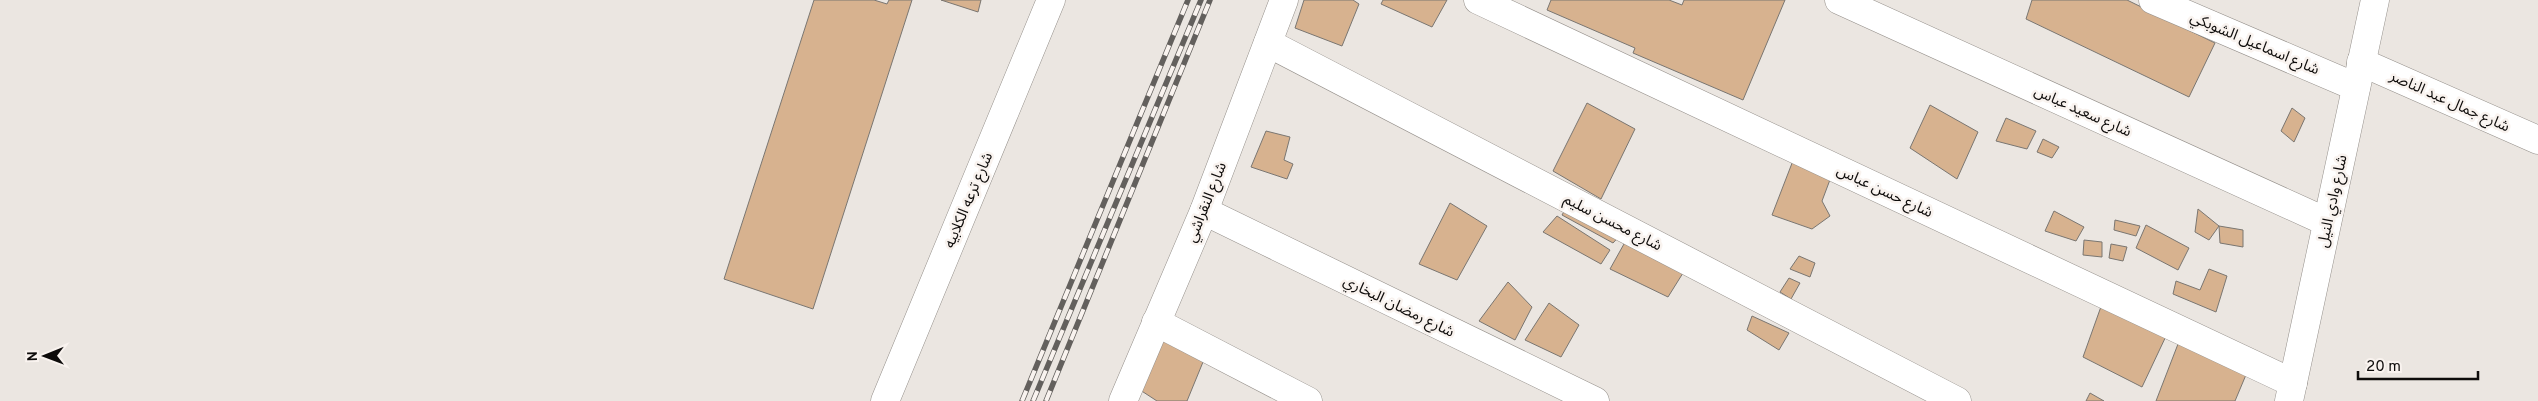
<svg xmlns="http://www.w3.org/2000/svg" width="2538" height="401" viewBox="0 0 2538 401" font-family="Overpass,'Noto Sans Arabic',sans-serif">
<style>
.building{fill:#d7b28f;stroke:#7a7671}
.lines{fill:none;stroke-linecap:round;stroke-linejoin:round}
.minor-casing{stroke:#95908b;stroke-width:29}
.tertiary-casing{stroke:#95908b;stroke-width:29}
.minor{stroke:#fff;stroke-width:28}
.tertiary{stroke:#fff;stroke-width:28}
.rail-casing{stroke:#63605d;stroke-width:5.5}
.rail{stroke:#f9f3ef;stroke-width:4;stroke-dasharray:11;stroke-linecap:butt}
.labels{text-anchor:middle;stroke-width:5;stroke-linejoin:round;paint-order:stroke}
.street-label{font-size:15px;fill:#0e0c0b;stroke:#f9f3ef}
</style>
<rect width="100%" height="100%" fill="#ebe6e1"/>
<g class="building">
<polygon points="814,0 874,0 887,4 889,0 912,0 813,309 724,279"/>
<polygon points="941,0 981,0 978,12"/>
<polygon points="1304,0 1353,0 1359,4 1342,46 1295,28"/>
<polygon points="1383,0 1447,0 1432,27 1381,4"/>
<polygon points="1551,0 1669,0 1682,5 1684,0 1785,0 1743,100 1633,53 1635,48 1547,10"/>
<polygon points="2032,0 2127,0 2215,43 2189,97 2026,19"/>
<polygon points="1587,103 1635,129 1601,199 1553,171"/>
<polygon points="1930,105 1978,132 1957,179 1910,148"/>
<polygon points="2292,108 2305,118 2294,142 2281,131"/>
<polygon points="2006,118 2036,131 2027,149 1996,141"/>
<polygon points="1266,131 1290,137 1284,160 1293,164 1287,179 1251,167"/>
<polygon points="2043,139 2059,147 2052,158 2037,152"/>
<polygon points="1794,158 1831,177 1822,201 1830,216 1812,229 1772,215"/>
<polygon points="1450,203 1487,226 1457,280 1419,264"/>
<polygon points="1569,203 1624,231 1613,243 1562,215"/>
<polygon points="2198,209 2219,226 2209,240 2195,232"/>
<polygon points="2054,211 2084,227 2076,241 2045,231"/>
<polygon points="1557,216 1610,250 1601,264 1543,232"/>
<polygon points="2115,220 2140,226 2136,236 2114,230"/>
<polygon points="2146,225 2189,248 2178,270 2136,248"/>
<polygon points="2219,226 2243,230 2243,247 2220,243"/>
<polygon points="1629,235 1688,265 1668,297 1610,269"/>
<polygon points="2084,240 2102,242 2102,257 2083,255"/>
<polygon points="2111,244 2127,247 2123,261 2109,258"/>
<polygon points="1799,256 1815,263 1810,277 1790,269"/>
<polygon points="2209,269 2227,276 2216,312 2173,294 2176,281 2200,290"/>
<polygon points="1789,278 1800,283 1791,299 1780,292"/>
<polygon points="1508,282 1532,307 1515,340 1479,321"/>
<polygon points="2103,301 2167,334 2142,387 2083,357"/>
<polygon points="1549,303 1579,325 1561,357 1525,340"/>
<polygon points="1752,316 1789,333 1779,350 1747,330"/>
<polygon points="1160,337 1203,362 1187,401 1157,401 1134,386"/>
<polygon points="2178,344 2248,370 2235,401 2156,401"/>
<polygon points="2090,393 2104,401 2086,401"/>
</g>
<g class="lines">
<g class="minor-casing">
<g id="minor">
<polyline points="1478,0 2293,383"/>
<polyline points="1839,0 2327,222"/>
<polyline points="2153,0 2356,87"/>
<polyline points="1268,43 1957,401"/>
<polyline points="2361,62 2538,140"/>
<polyline points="1204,211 1595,401"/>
<polyline points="1156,322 1308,401"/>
<polyline points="885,401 1051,0"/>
</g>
</g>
<g class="tertiary-casing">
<g id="tertiary">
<polyline points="1123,401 1204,211 1284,0"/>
<polyline points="2289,401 2375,0"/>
</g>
</g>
<use href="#minor" class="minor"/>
<use href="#tertiary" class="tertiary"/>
<g class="rail-casing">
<g id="rail">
<polyline points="1022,401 1188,0"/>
<polyline points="1033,401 1201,0"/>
<polyline points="1046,401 1210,0"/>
</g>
</g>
<use href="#rail" class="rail"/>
</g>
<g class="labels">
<g class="street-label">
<text transform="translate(2255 43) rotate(23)" y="5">شارع اسماعيل الشوبكي</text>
<text transform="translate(2450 101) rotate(24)" y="5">شارع جمال عبد الناصر</text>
<text transform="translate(2083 111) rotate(24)" y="5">شارع سعيد عباس</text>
<text transform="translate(1885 191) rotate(25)" y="5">شارع حسن عباس</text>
<text transform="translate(968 200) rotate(-67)" y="5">شارع ترعه الكلابيه</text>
<text transform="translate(2332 201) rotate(-78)" y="5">شارع وادي النيل</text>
<text transform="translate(1206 202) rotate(-68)" y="5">شارع النقراشي</text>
<text transform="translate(1613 222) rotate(27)" y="5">شارع محسن سليم</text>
<text transform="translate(1399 306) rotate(26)" y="5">شارع رمضان البخاري</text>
</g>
</g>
<g transform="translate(45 356) rotate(269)" stroke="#f9f3ef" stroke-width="4" paint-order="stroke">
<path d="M0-4L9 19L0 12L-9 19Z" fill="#0e0c0b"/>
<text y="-8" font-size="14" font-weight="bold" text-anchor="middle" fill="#0e0c0b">N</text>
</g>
<path d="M2358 371v8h120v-8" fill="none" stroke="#0e0c0b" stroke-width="2.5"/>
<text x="2366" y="371" font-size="15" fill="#0e0c0b" stroke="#f9f3ef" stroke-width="4" paint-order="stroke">20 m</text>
</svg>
